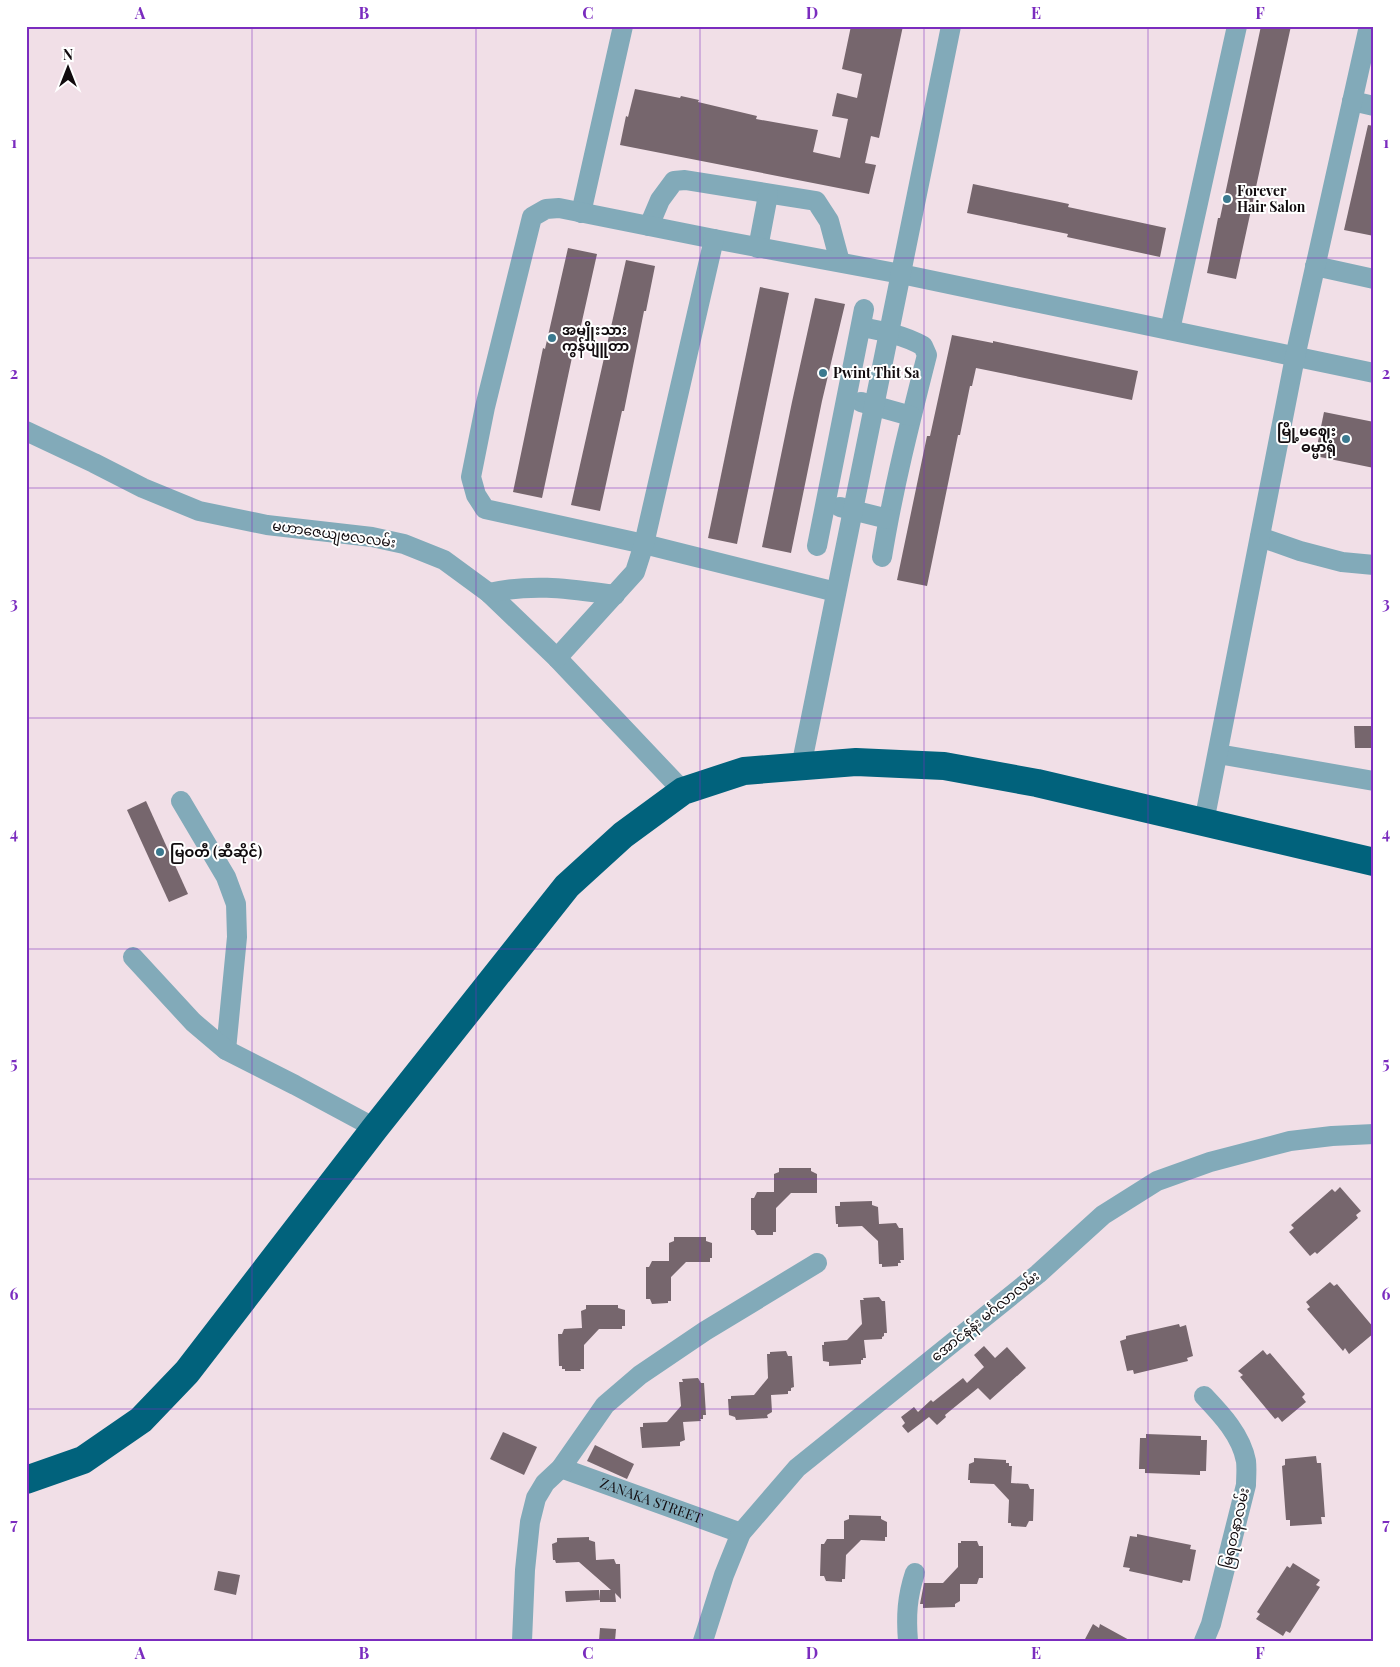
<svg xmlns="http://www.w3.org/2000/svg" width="1400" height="1667" viewBox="0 0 1400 1667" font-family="'Playfair Display','Noto Sans Myanmar',serif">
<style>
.building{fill:#76666d}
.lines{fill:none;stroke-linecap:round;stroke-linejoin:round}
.minor{stroke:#82aab9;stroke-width:20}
.highway{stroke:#01627c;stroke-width:28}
.grid{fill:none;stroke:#7b2cbf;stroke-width:1;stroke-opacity:0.55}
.poi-dot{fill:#3b798f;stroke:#fff;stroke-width:2}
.labels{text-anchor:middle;stroke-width:4;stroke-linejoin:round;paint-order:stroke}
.poi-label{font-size:14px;font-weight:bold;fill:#110b0e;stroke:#fff;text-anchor:start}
.street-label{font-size:14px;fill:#110b0e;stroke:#fff}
.neatline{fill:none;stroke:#7b2cbf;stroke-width:2}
.grid-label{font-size:16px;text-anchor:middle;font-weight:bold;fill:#7b2cbf}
</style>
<rect width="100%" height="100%" fill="#f1dfe7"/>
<g class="building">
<polygon points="851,26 903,26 879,138 871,136 865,163 876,165 869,194 620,145 626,116 628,117 635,89 680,98 681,96 699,100 698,102 757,116 756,119 818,130 813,152 840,158 848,119 832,116 837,93 857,98 862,74 842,69"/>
<polygon points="1261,26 1291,26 1236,279 1207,273 1218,218 1220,218"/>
<polygon points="1368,125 1374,126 1374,236 1344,230"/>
<polygon points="973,184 1069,204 1068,207 1166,228 1160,257 1067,237 1068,234 967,213"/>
<polygon points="568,248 597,254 576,348 574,348 542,498 513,492 543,348 545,349"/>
<polygon points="626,260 655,266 646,311 644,311 624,411 622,411 600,511 571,505"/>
<polygon points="760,287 789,293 737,544 708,538"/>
<polygon points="815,298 845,304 822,401 791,553 762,547 792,402"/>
<polygon points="952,335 993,343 993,341 1138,371 1132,400 976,368 972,386 970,386 960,435 958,435 927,586 897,580 927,436 930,436"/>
<polygon points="1324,412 1374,422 1374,468 1315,456"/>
<polygon points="1354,726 1374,726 1374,748 1355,748"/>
<polygon points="146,801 188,894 169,902 127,810"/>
<polygon points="779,1168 811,1168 811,1171 817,1174 817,1193 791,1193 776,1208 776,1232 773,1232 773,1235 757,1235 754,1230 751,1230 751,1198 754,1198 757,1192 774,1192 774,1174 779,1172"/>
<polygon points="1340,1187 1361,1211 1356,1215 1358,1218 1317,1254 1315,1252 1310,1256 1289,1232 1294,1228 1291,1225 1332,1189 1335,1192"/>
<polygon points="872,1201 872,1205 878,1207 879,1224 896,1223 899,1228 903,1228 904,1260 900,1260 901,1263 898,1263 898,1266 882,1267 882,1264 879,1264 878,1241 862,1226 838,1227 838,1224 836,1224 835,1206 840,1206 840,1202"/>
<polygon points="674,1237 706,1237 706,1241 712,1243 712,1258 710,1258 710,1262 686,1262 671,1277 671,1301 668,1301 668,1303 652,1304 650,1299 646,1299 646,1267 649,1267 652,1261 669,1261 669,1243 674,1241"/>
<polygon points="1330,1282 1334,1286 1337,1284 1374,1328 1374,1333 1349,1354 1345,1348 1343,1351 1307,1309 1310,1307 1306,1302"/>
<polygon points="879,1297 882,1301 885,1301 887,1333 884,1333 884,1336 882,1337 882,1339 864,1340 866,1358 863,1358 863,1360 861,1360 861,1364 829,1366 829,1362 823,1361 822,1345 824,1345 824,1342 847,1340 862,1324 860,1300 864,1300 863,1298"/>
<polygon points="586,1305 618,1305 618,1308 625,1310 625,1326 622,1326 622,1329 599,1329 584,1345 584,1369 580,1369 581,1371 565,1371 565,1369 562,1369 562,1366 559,1366 558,1334 562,1334 564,1329 582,1328 581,1311 586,1309"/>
<polygon points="1179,1324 1180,1327 1186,1325 1193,1356 1187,1358 1188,1361 1134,1374 1133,1370 1127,1371 1120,1341 1126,1339 1126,1336"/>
<polygon points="984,1346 995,1358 1007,1347 1026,1368 990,1400 978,1388 945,1415 946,1417 937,1425 929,1417 908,1433 902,1426 905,1423 901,1417 914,1407 918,1412 931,1400 933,1402 963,1378 967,1383 984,1367 974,1355"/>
<polygon points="1263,1350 1267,1355 1270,1353 1305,1394 1302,1397 1306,1402 1282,1422 1278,1417 1275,1419 1240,1377 1243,1375 1238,1371"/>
<polygon points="786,1351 788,1356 792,1356 794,1387 791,1388 791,1391 788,1391 788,1394 771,1395 772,1412 767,1415 768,1418 736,1420 735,1417 729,1415 728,1399 731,1399 731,1396 754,1395 768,1378 767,1354 770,1354 770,1352"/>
<polygon points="698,1378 701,1383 704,1383 706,1415 703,1415 703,1419 700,1419 701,1421 683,1422 685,1440 680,1442 680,1446 642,1448 640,1427 643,1427 643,1423 667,1422 681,1406 679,1382 683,1382 682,1379"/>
<polygon points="503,1432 537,1447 524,1475 490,1459"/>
<polygon points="1146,1434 1201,1436 1201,1440 1207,1440 1206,1471 1200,1471 1200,1475 1145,1473 1145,1469 1139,1469 1140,1438 1146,1438"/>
<polygon points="595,1445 634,1464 627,1479 587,1461"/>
<polygon points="1316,1456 1317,1463 1321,1463 1325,1517 1321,1517 1322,1524 1290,1526 1290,1520 1286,1520 1282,1466 1285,1465 1285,1459"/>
<polygon points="974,1458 1006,1460 1006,1463 1009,1463 1009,1466 1012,1466 1011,1483 1028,1484 1030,1489 1034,1489 1033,1521 1029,1521 1026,1527 1011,1526 1011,1523 1008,1523 1009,1500 994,1484 970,1483 970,1480 968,1480 969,1464 974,1462"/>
<polygon points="849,1515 881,1516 881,1519 887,1522 887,1537 885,1537 885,1541 861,1540 846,1555 845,1579 842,1579 842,1582 826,1581 824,1576 820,1576 821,1544 824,1544 827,1539 844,1539 844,1521 849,1519"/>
<polygon points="1137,1534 1191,1545 1190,1549 1196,1550 1190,1581 1183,1580 1182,1583 1152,1576 1129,1571 1130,1568 1123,1567 1130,1536 1137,1537"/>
<polygon points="589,1537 589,1540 595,1542 596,1560 614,1559 616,1564 620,1564 621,1599 615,1593 616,1602 600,1602 600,1590 611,1590 579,1562 556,1563 555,1560 553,1560 552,1544 557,1542 557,1538"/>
<polygon points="961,1541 977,1541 979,1546 983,1546 983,1578 979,1578 977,1584 960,1584 960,1601 955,1604 955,1607 923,1608 923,1604 920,1604 924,1583 943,1583 958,1567 958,1543 961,1543"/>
<polygon points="1293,1563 1320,1580 1316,1585 1320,1587 1290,1633 1286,1631 1283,1636 1256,1619 1260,1614 1257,1612 1287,1566 1290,1568"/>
<polygon points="218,1571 240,1575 236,1595 214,1590"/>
<polygon points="599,1590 600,1600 566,1602 565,1591"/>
<polygon points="1093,1624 1099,1628 1100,1624 1131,1641 1084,1641"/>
<polygon points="600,1628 616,1629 615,1641 599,1641"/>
</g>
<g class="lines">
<g class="minor">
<polyline points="1352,101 1374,106"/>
<polyline points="581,213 623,26"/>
<polyline points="649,226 660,200 674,181 685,180 816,201 829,221 840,262"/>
<polyline points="758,248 768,195"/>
<polyline points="1315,266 1374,279"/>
<path d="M861,327C882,331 904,335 923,346L927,355C910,422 893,489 882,557"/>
<polyline points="1170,330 1237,26"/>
<polyline points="861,402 911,416"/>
<polyline points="26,431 94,463 143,488 199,511 267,525 372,537 404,544 444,560 489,593 557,658 683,791"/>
<polyline points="840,507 888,519"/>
<polyline points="1260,537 1300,551 1342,562 1374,565"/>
<polyline points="817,546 864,309"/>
<polyline points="836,592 644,544 485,509 476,495 471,477 485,407 532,217 546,209 559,208 714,239 901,274 1374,373"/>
<path d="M489,593C535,583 569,589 615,595"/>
<polyline points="557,658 635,572 644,544 714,239"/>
<polyline points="1218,754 1374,781"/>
<polyline points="801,767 951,26"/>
<polyline points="181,801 226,877 236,904 237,937 226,1050"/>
<polyline points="1204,822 1295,357 1369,26"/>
<polyline points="133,957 193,1022 226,1050 295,1085 375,1128"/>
<path d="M1204,1396C1222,1415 1241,1435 1246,1461C1247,1469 1246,1478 1246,1485L1211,1624L1204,1641"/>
<path id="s1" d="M561,1468L741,1533"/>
<polyline points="522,1641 525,1570 530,1522 536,1498 545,1483 561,1468 605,1405 640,1375 705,1331 817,1263"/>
<polyline points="703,1641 724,1575 741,1533 797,1468 1038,1274 1103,1215 1157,1181 1210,1162 1290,1141 1332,1136 1374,1134"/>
<path d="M908,1641C906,1616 907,1597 915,1573"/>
</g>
<polyline class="highway" points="26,1480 83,1460 141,1420 187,1372 375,1128 567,886 623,835 683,791 744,771 856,762 944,766 1037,783 1374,862"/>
</g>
<path class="grid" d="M252,26V1641M476,26V1641M700,26V1641M924,26V1641M1148,26V1641M26,258H1374M26,488H1374M26,718H1374M26,949H1374M26,1179H1374M26,1409H1374"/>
<g class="poi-dot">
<circle cx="1227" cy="199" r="5"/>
<circle cx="552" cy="338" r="5"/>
<circle cx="823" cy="373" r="5"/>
<circle cx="1346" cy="439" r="5"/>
<circle cx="160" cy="852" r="5"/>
</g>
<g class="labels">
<g class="poi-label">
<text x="1237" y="196">Forever<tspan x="1237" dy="16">Hair Salon</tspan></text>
<text x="562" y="335">အမျိုးသား<tspan x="562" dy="16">ကွန်ပျူတာ</tspan></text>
<text x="833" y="378">Pwint Thit Sa</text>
<text x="1336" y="436" text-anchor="end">မြို့မဈေး<tspan x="1336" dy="16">ဓမ္မာရုံ</tspan></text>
<text x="170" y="857">မြဝတီ (ဆီဆိုင်)</text>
</g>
<g class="street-label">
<text transform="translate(334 534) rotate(8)" y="5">မဟာဇေယျဗလလမ်း</text>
<text transform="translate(985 1316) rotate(-39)" y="5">အောင်နန်း မင်္ဂလာလမ်း</text>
<text dy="5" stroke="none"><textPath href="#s1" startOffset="96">ZANAKA STREET</textPath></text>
<text transform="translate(1235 1528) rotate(-77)" y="5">မြရတနာလမ်း</text>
</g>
</g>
<rect width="1400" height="1667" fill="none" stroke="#ffffff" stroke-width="55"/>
<g transform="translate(68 68)" stroke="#ffffff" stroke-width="4" paint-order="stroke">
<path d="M0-4L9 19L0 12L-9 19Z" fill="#110b0e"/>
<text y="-8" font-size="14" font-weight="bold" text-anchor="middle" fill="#110b0e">N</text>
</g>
<rect x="28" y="28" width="1344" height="1612" class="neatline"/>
<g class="grid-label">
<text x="140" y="19">A</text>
<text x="364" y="19">B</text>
<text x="588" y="19">C</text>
<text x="812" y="19">D</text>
<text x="1036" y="19">E</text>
<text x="1260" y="19">F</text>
<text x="14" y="148">1</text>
<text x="1386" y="148">1</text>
<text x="14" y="379">2</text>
<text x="1386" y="379">2</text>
<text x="14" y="609">3</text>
<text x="1386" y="609">3</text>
<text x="14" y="839">4</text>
<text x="1386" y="839">4</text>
<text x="14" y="1069">5</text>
<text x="1386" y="1069">5</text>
<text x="14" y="1300">6</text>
<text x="1386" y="1300">6</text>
<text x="14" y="1530">7</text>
<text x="1386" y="1530">7</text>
<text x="140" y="1659">A</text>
<text x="364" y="1659">B</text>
<text x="588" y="1659">C</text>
<text x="812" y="1659">D</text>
<text x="1036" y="1659">E</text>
<text x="1260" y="1659">F</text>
</g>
</svg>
